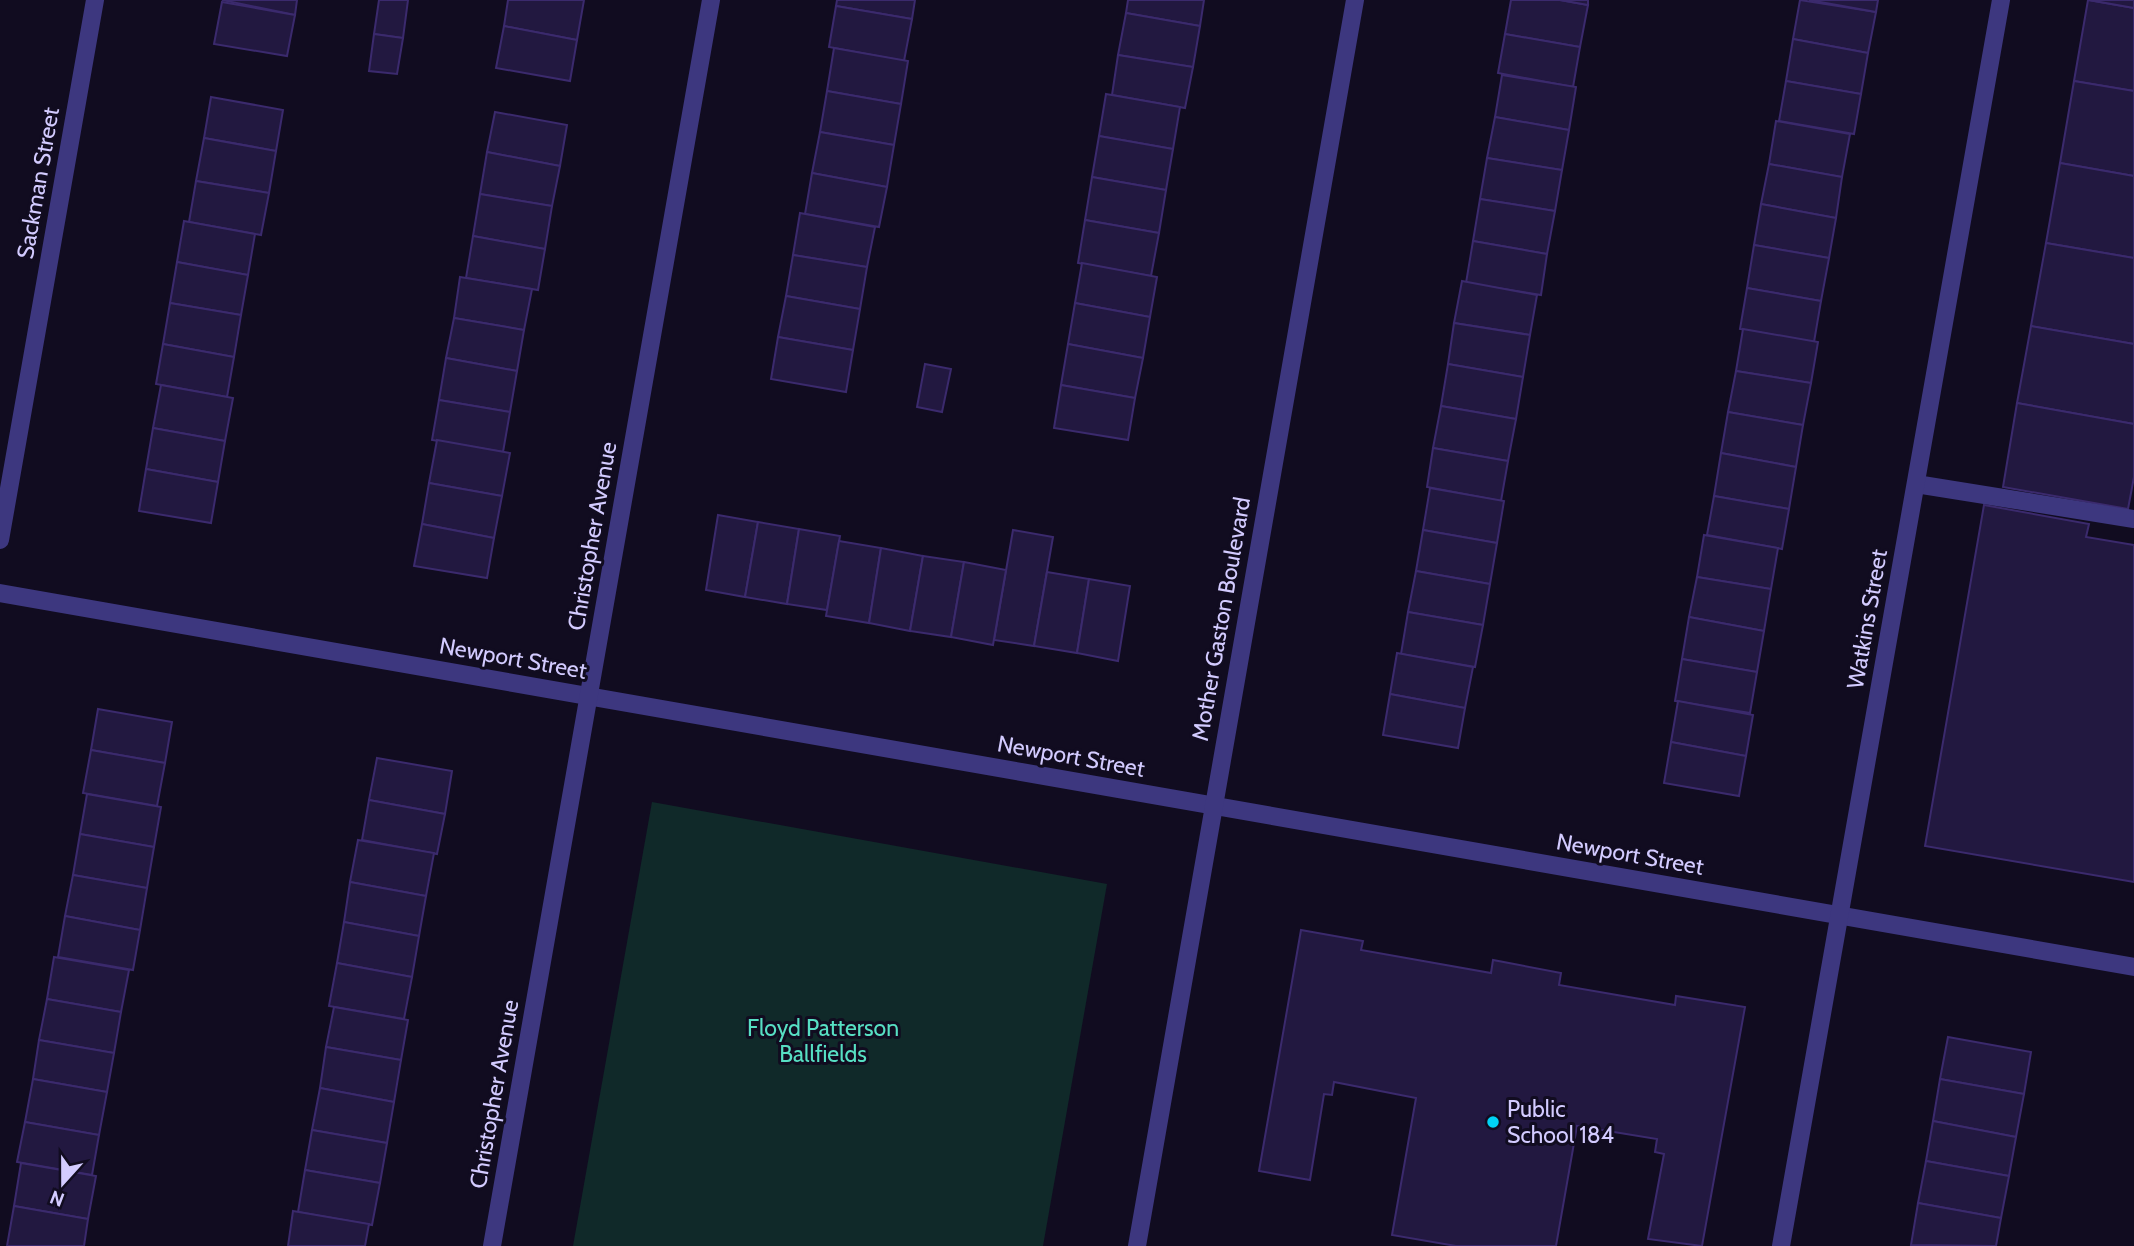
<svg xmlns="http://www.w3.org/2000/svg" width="2134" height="1246" viewBox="0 0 2134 1246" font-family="Cabin,sans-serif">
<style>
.green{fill:#102929}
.building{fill:#221840;stroke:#3b2a6d;stroke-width:2}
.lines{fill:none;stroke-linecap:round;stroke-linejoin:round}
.lane{stroke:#3d377f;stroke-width:18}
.street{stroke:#3d377f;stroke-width:18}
.poi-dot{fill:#00d2f6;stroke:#110c20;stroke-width:2.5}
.labels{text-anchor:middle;stroke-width:6;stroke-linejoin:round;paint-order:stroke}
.street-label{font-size:23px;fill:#d3cbff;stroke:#110c20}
.park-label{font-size:23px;fill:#57dfc3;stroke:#110c20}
.poi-label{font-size:23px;fill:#d3cbff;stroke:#110c20;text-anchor:start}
</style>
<rect width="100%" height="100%" fill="#110c20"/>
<polygon class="green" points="652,802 1107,884 1043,1246 573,1246"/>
<g class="building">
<polygon points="222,0 297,0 295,15"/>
<polygon points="379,0 408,0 403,38 374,34"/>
<polygon points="508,0 584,0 577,40 504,26"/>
<polygon points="837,0 915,0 912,19 836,6"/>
<polygon points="1128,0 1204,0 1200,26 1126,13"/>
<polygon points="1511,0 1560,0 1588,5 1580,47 1505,34"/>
<polygon points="1560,0 1588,0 1588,5"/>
<polygon points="1800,0 1876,12 1868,53 1793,39"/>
<polygon points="1809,0 1878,0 1876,12"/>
<polygon points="2088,0 2134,8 2134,91 2074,81"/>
<polygon points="2089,0 2134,0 2134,8"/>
<polygon points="222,2 295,15 287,56 214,44"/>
<polygon points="836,6 912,19 904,61 829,47"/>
<polygon points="1126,13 1200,26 1193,67 1118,55"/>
<polygon points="504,26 577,40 570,81 496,68"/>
<polygon points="374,34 403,38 397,74 369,71"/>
<polygon points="1505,34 1580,47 1573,87 1498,73"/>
<polygon points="1793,39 1868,53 1861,94 1786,81"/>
<polygon points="834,48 908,61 901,104 827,91"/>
<polygon points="1118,55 1193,67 1185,108 1112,95"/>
<polygon points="1502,75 1576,87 1569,130 1495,117"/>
<polygon points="1786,81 1861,94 1854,134 1779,121"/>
<polygon points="2074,81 2134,91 2134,176 2060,163"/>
<polygon points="827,91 901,104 894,145 820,132"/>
<polygon points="1106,94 1180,107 1173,149 1099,136"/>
<polygon points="211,97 283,110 276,151 204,138"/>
<polygon points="495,112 567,125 560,166 487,152"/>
<polygon points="1495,117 1569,130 1562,170 1487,158"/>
<polygon points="1776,121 1850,134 1842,177 1769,164"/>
<polygon points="820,132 894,145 887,187 812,173"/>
<polygon points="1099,136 1173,149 1166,190 1092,177"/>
<polygon points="204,138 276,151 269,193 196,181"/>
<polygon points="487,152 560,166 552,206 480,194"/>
<polygon points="1487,158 1562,170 1555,211 1480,199"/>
<polygon points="2060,163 2134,176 2134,258 2046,243"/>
<polygon points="1769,164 1842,177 1836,218 1761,204"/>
<polygon points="812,173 887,187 879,227 805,214"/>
<polygon points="1092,177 1166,190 1159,233 1085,220"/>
<polygon points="196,181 269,193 261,235 189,222"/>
<polygon points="480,194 552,206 545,249 473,236"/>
<polygon points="1480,199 1555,211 1547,254 1473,241"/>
<polygon points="1761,204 1836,218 1829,258 1754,245"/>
<polygon points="800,213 875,227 867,267 793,255"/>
<polygon points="1085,220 1159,233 1151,276 1078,263"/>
<polygon points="184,221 255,234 248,275 177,262"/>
<polygon points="473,236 545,249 538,290 466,278"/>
<polygon points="1473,241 1547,254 1541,295 1466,283"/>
<polygon points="2046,243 2134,258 2134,344 2031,326"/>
<polygon points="1754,245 1829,258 1821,301 1747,288"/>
<polygon points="793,255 867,267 860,309 786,296"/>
<polygon points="177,262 248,275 241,315 170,303"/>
<polygon points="1082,263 1157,277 1150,317 1075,303"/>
<polygon points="460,277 532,289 524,330 454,318"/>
<polygon points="1462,281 1537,295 1530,335 1454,323"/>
<polygon points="1747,288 1821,301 1814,342 1740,329"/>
<polygon points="786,296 860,309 853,350 778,337"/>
<polygon points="170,303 241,315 234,357 163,344"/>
<polygon points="1075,303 1150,317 1143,358 1068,344"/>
<polygon points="454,318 524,330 517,371 446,358"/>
<polygon points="1454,323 1530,335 1523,377 1448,364"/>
<polygon points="2031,326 2134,344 2134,424 2017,403"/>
<polygon points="1743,329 1818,342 1811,383 1736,371"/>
<polygon points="778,337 853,350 846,392 771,379"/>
<polygon points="163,344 234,357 227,397 156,384"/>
<polygon points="1068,344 1143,358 1135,398 1061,385"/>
<polygon points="446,358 517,371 510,412 439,400"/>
<polygon points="925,364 951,369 942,412 917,407"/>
<polygon points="1448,364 1523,377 1516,419 1441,406"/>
<polygon points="1736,371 1811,383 1803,425 1728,412"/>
<polygon points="161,385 233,398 225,441 153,428"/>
<polygon points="1061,385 1135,398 1128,440 1054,428"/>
<polygon points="439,400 510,412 503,452 432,440"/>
<polygon points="2017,403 2134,424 2134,477 2128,509 2003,487"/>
<polygon points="1441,406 1516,419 1508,461 1433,448"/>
<polygon points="1728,412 1803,425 1796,467 1721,453"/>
<polygon points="153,428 225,441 218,482 146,469"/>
<polygon points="437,440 510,453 502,496 429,483"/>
<polygon points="1433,448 1508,461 1501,501 1427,487"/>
<polygon points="1721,453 1796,467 1789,509 1714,496"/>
<polygon points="146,469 218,482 211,523 139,511"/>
<polygon points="429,483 502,496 494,538 422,524"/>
<polygon points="1430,488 1504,501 1497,543 1423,530"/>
<polygon points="1714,496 1789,509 1782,549 1707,535"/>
<polygon points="1984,505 2089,524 2086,537 2134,545 2134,882 1925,846"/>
<polygon points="718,515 758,522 745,597 706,590"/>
<polygon points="758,522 799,529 787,604 745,597"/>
<polygon points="422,524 494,538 487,578 414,566"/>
<polygon points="799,529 840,536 827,610 787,604"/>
<polygon points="1013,530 1053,537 1034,646 994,640"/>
<polygon points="1423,530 1497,543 1490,584 1416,571"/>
<polygon points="1704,535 1778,548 1771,589 1697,577"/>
<polygon points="839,541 881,548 869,623 826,616"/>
<polygon points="881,548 923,556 910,631 869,623"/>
<polygon points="923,556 964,562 951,637 910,631"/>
<polygon points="964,562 1006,570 993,645 951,637"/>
<polygon points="1416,571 1490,584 1483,625 1408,612"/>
<polygon points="1047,572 1089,579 1077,653 1034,646"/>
<polygon points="1697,577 1771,589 1764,631 1689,617"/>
<polygon points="1089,579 1130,586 1118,661 1077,653"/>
<polygon points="1408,612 1483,625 1475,667 1401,654"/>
<polygon points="1689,617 1764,631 1757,672 1682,659"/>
<polygon points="1397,653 1473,667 1465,708 1390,694"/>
<polygon points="1682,659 1757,672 1750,713 1675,701"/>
<polygon points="1390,694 1465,708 1458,748 1383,735"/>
<polygon points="1678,701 1753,715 1746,756 1671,742"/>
<polygon points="98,709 172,722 165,763 91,750"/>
<polygon points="1671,742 1746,756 1739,796 1664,783"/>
<polygon points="91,750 165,763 157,806 83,793"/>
<polygon points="377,758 452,771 445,814 369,800"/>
<polygon points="87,794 161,807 154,847 80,834"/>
<polygon points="369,800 445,814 437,854 362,840"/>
<polygon points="80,834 154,847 147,888 73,875"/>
<polygon points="358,840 434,853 426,896 350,882"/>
<polygon points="73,875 147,888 140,930 65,916"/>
<polygon points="350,882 426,896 419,936 344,922"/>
<polygon points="65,916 140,930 133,970 58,957"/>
<polygon points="344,922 419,936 412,977 337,963"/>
<polygon points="1301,930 1363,941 1361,950 1491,973 1493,960 1561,973 1559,985 1675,1005 1676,996 1745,1007 1702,1246 1648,1239 1664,1154 1655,1152 1657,1139 1577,1126 1556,1246 1456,1246 1392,1235 1416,1098 1334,1082 1332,1095 1324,1094 1310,1180 1259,1171"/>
<polygon points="54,957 129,970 121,1012 47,999"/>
<polygon points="337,963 412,977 404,1019 329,1006"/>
<polygon points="47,999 121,1012 114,1053 39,1040"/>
<polygon points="334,1007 408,1020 401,1060 326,1047"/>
<polygon points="1948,1037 2031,1052 2024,1094 1940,1079"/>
<polygon points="39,1040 114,1053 107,1092 33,1079"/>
<polygon points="326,1047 401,1060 394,1102 320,1088"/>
<polygon points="33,1079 107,1092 99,1135 25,1122"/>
<polygon points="1940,1079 2024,1094 2016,1137 1933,1121"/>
<polygon points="320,1088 394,1102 387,1143 312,1130"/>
<polygon points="1933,1121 2016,1137 2009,1176 1926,1161"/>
<polygon points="25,1122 99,1135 92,1175 17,1162"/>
<polygon points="312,1130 387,1143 380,1183 305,1170"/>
<polygon points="1926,1161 2009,1176 2001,1218 1918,1203"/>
<polygon points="21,1163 96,1176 88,1219 14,1206"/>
<polygon points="305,1170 380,1183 372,1225 298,1212"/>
<polygon points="1918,1203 2001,1218 1996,1246 1911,1245"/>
<polygon points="14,1206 88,1219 84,1246 7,1246"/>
<polygon points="293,1211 369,1224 365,1246 288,1246"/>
</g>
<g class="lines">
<polyline class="lane" points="1916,484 2134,519"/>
<g class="street">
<polyline points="0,540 95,0"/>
<polyline points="0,593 2134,967"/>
<polyline points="492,1246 711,0"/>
<polyline points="1137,1246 1355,0"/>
<polyline points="1781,1246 2001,0"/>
</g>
</g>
<circle class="poi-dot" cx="1493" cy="1122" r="7"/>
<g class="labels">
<g class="street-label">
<text transform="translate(38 183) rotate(-80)" y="8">Sackman Street</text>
<text transform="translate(592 536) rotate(-80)" y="8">Christopher Avenue</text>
<text transform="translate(1221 619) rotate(-80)" y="8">Mother Gaston Boulevard</text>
<text transform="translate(1867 619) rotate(-80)" y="8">Watkins Street</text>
<text transform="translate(513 658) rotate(10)" y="8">Newport Street</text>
<text transform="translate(1071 756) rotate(10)" y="8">Newport Street</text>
<text transform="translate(1630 854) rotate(10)" y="8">Newport Street</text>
<text transform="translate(494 1094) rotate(-80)" y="8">Christopher Avenue</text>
</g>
<g class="park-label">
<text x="823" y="1036">Floyd Patterson<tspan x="823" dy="26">Ballfields</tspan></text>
</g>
<g class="poi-label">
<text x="1507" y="1117">Public<tspan x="1507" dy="26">School 184</tspan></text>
</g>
</g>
<g transform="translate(63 1183) rotate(201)" stroke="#110c20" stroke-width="5" paint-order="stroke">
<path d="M0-5L12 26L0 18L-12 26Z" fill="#d3cbff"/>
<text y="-10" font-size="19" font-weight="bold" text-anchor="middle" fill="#d3cbff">N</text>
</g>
</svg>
